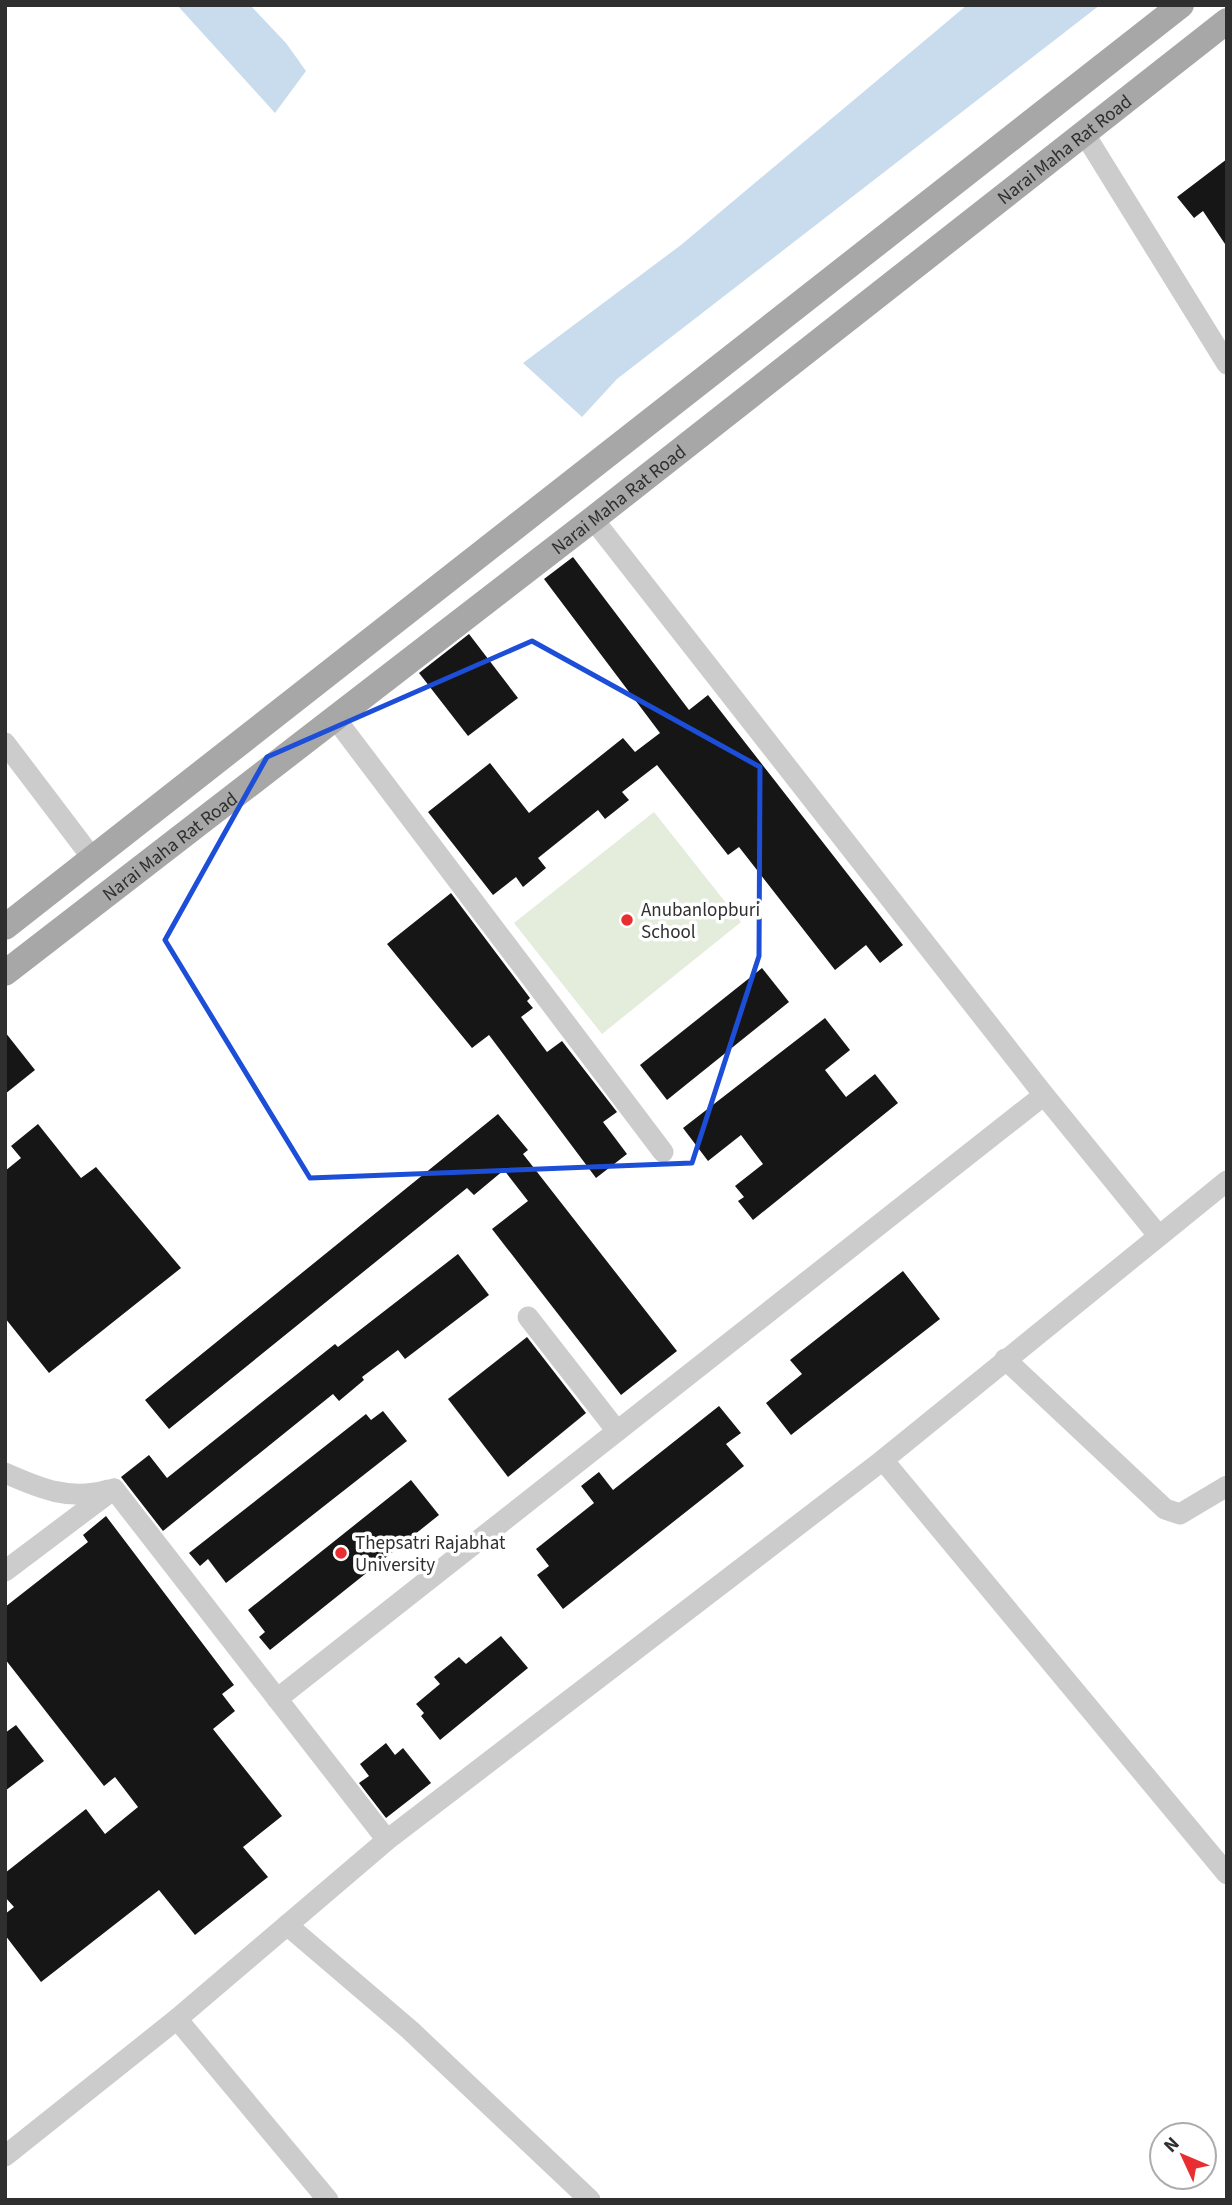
<svg xmlns="http://www.w3.org/2000/svg" width="1232" height="2205" viewBox="0 0 1232 2205" font-family="'Source Sans 3',sans-serif">
<style>
.green{fill:#e4ecdc}
.water{fill:#c8dced}
.building{fill:#161616}
.lines{fill:none;stroke-linecap:round;stroke-linejoin:round}
.minor{stroke:#ccc;stroke-width:21}
.major{stroke:#a7a7a7;stroke-width:26}
.marked{fill:none;stroke:#1d4ed8;stroke-width:5;stroke-linejoin:round}
.poi-dot{fill:#e92e31;stroke:#fff;stroke-width:2.5}
.labels{text-anchor:middle;stroke-width:7;stroke-linejoin:round;paint-order:stroke}
.street-label{font-size:19px;fill:#2f2f2f;stroke:#fff}
.poi-label{font-size:19px;fill:#2f2f2f;stroke:#fff;text-anchor:start}
</style>
<rect width="100%" height="100%" fill="#fff"/>
<polygon class="green" points="654,812 741,922 602,1034 514,923"/>
<g class="water">
<polygon points="177,5 250,5 286,43 306,71 275,113"/>
<polygon points="967,5 1100,5 617,379 582,417 523,363 681,245"/>
</g>
<g class="building">
<polygon points="1227,159 1227,247 1203,211 1194,218 1177,197"/>
<polygon points="573,557 689,710 708,695 903,945 880,963 866,945 835,970 739,847 728,855 657,765 622,792 629,800 605,819 598,810 538,858 546,868 523,887 516,877 493,895 428,812 490,763 529,813 623,738 635,752 660,733 544,579"/>
<polygon points="469,634 518,698 468,736 419,673"/>
<polygon points="451,893 530,998 527,1001 533,1008 521,1017 547,1052 562,1041 617,1112 603,1122 627,1154 596,1178 489,1035 472,1048 387,944"/>
<polygon points="762,968 789,1002 667,1100 640,1065"/>
<polygon points="825,1018 850,1050 825,1070 846,1097 875,1074 898,1103 753,1220 738,1201 744,1197 735,1186 763,1164 741,1135 708,1161 683,1128"/>
<polygon points="5,1032 35,1070 5,1094"/>
<polygon points="498,1114 528,1150 523,1154 677,1351 621,1395 492,1229 528,1201 504,1170 474,1195 467,1188 169,1429 145,1400"/>
<polygon points="38,1124 81,1178 96,1167 181,1268 49,1373 5,1318 5,1171 21,1158 11,1146"/>
<polygon points="458,1254 489,1295 405,1359 398,1350 362,1377 364,1380 339,1401 333,1394 163,1531 121,1477 149,1455 167,1478 335,1344 338,1347"/>
<polygon points="903,1271 940,1319 791,1435 766,1403 802,1374 790,1360"/>
<polygon points="527,1337 586,1413 508,1477 448,1399"/>
<polygon points="719,1406 741,1433 726,1444 744,1466 563,1609 537,1575 549,1566 536,1549 594,1503 581,1486 599,1472 613,1490"/>
<polygon points="383,1411 407,1441 226,1583 208,1559 200,1566 189,1553 366,1414 371,1420"/>
<polygon points="411,1480 439,1515 270,1650 259,1637 265,1632 248,1610"/>
<polygon points="106,1516 234,1685 222,1694 235,1711 213,1729 282,1816 243,1847 268,1877 195,1935 159,1890 41,1982 5,1935 5,1914 14,1907 5,1897 5,1873 86,1809 105,1834 138,1807 115,1777 104,1786 5,1659 5,1607 88,1542 83,1535"/>
<polygon points="501,1636 528,1668 440,1740 421,1716 424,1713 416,1704 440,1684 434,1677 459,1657 466,1664"/>
<polygon points="16,1725 44,1761 5,1791 5,1733"/>
<polygon points="386,1743 395,1755 403,1748 431,1783 386,1818 359,1783 369,1776 360,1764"/>
</g>
<g class="lines">
<g class="minor">
<polyline points="1084,133 1227,364"/>
<polyline points="593,519 1044,1095 1158,1235"/>
<polyline points="335,718 663,1152"/>
<polyline points="5,743 93,859"/>
<polyline points="528,1317 617,1431"/>
<polyline points="1005,1359 1165,1509 1180,1514 1227,1486"/>
<polyline points="883,1460 1227,1874"/>
<path d="M5,1473C41,1489 70,1501 108,1490"/>
<polyline points="114,1489 387,1840"/>
<polyline points="5,1571 114,1489"/>
<polyline points="277,1699 1044,1095"/>
<polyline points="287,1925 410,2030 590,2200"/>
<polyline points="177,2019 328,2200"/>
<polyline points="5,2156 177,2019 387,1840 883,1460 1227,1181"/>
</g>
<g class="major">
<polyline points="5,927 1181,5"/>
<path id="s1" d="M5,973L593,519L1227,21"/>
</g>
</g>
<path class="marked" d="M532,641L760,767L759,956L692,1163L310,1178L165,940L267,757Z"/>
<g class="poi-dot">
<circle cx="627" cy="920" r="7"/>
<circle cx="341" cy="1553" r="7"/>
</g>
<g class="labels">
<g class="street-label">
<text dy="7" stroke="none"><textPath href="#s1" startOffset="1342">Narai Maha Rat Road</textPath></text>
<text dy="7" stroke="none"><textPath href="#s1" startOffset="775">Narai Maha Rat Road</textPath></text>
<text dy="7" stroke="none"><textPath href="#s1" startOffset="208">Narai Maha Rat Road</textPath></text>
</g>
<g class="poi-label">
<text x="641" y="916">Anubanlopburi<tspan x="641" dy="22">School</tspan></text>
<text x="355" y="1549">Thepsatri Rajabhat<tspan x="355" dy="22">University</tspan></text>
</g>
</g>
<rect width="1232" height="2205" fill="none" stroke="#2f2f2f" stroke-width="14"/>
<g transform="translate(1183 2156) rotate(314)"><circle r="33" fill="#ffffff" stroke="#acacac" stroke-width="2"/>
<path d="M0-5L12 26L0 18L-12 26Z" fill="#e92e31"/>
<text y="-10" font-size="19" font-weight="bold" text-anchor="middle" fill="#2f2f2f">N</text>
</g>
</svg>
